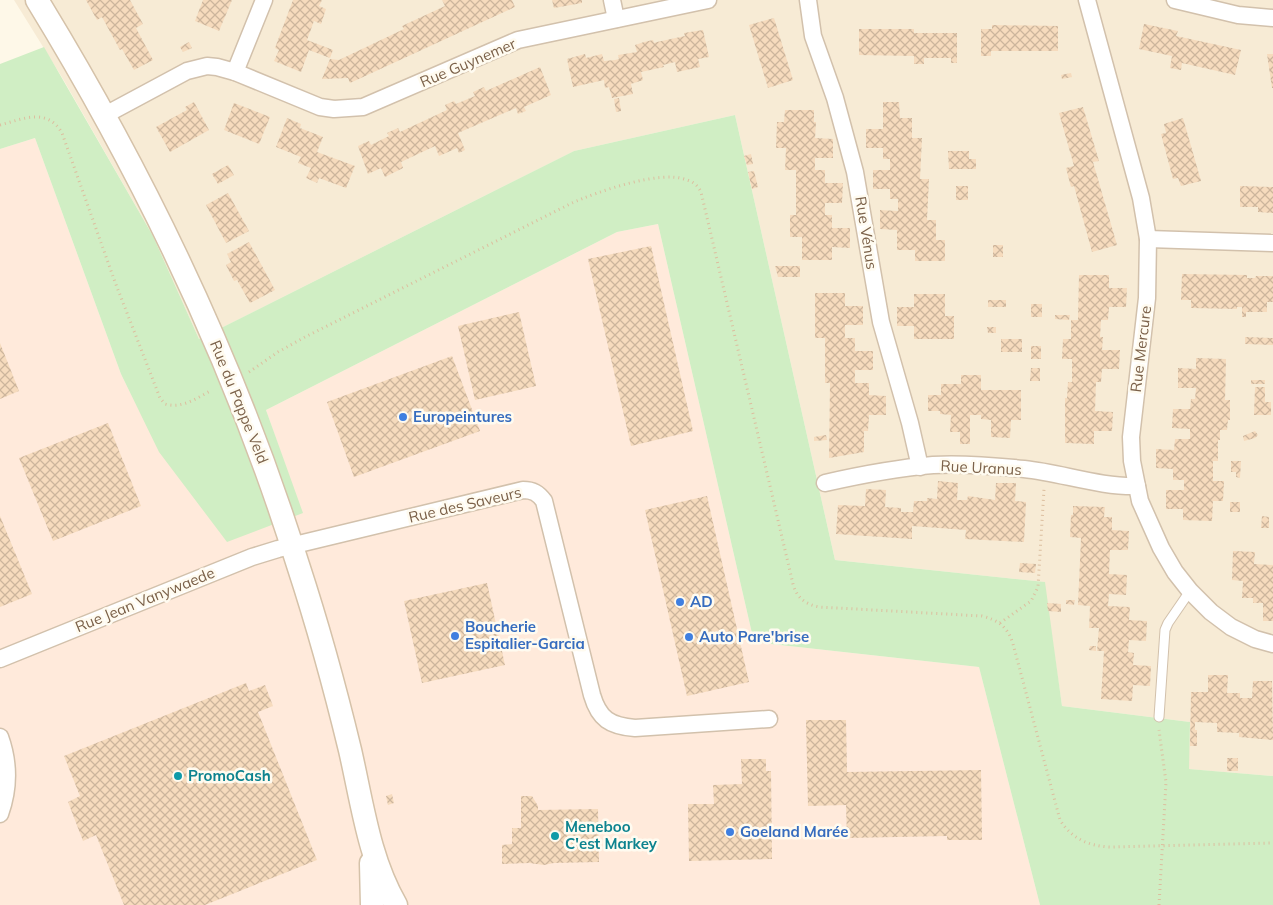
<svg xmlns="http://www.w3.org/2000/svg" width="1273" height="905" viewBox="0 0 1273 905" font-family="Mulish,sans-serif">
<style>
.residential{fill:#f7ebd5}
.commercial{fill:#ffeadb}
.grass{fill:#d0eec4}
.building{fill:url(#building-cross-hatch)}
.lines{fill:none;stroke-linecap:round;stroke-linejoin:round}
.lane-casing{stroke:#d2c1ac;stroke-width:11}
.street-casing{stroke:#d2c1ac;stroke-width:19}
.secondary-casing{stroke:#d5c2a9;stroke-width:25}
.path{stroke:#dcbe9f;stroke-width:3;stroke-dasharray:1 4;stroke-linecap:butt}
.lane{stroke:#fff;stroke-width:9}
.street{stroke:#fff;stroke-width:16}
.secondary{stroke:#fff;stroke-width:22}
.shop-dot{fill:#3f7fe0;stroke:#fffbf0;stroke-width:2}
.culture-dot{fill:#0f9aa8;stroke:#fffbf0;stroke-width:2}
.labels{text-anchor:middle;stroke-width:5;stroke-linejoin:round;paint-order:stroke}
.street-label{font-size:15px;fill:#7b6149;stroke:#fffbf0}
.shop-label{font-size:15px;font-weight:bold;fill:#366cbe;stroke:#fffbf0;text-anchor:start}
.culture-label{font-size:15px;font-weight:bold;fill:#0d838f;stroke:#fffbf0;text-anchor:start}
</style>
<defs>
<pattern id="building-cross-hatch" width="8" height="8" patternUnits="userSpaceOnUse" patternTransform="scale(1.25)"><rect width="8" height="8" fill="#f6dbbd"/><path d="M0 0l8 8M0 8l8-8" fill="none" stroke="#ccb59c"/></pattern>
</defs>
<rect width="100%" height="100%" fill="#fef8e8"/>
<polygon class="residential" points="14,0 1273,0 1273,776 1188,769 1190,722 1062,706 1044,582 835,560 735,115 574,151 199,339 153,236 63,79"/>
<polygon class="commercial" points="35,138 121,374 138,408 302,513 266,410 617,232 658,224 754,642 979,667 1040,905 0,905 0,149"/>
<polygon class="grass" points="44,47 153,236 199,339 574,151 735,115 835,560 1045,582 1062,706 1190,722 1189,769 1273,776 1273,905 1040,905 979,667 754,642 658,224 617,232 266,410 303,513 227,542 159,452 121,374 35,138 0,149 0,64"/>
<g class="building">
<polygon points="86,0 130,0 143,24 136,28 153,60 134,70 122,49 120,50 102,17 97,20"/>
<polygon points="203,0 232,0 219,31 195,21"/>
<polygon points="293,0 322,0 319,6 326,9 321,24 314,21 307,40 333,50 330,58 309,50 301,72 274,61 279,50 275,48"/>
<polygon points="442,0 512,0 515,7 350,83 348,78 322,79 330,59 339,60 404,29 402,26 445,6"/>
<polygon points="552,0 582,0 582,3 554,8"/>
<polygon points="774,18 793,80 768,88 749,25"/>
<polygon points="1144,24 1178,31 1176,36 1241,50 1235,75 1182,63 1181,70 1170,68 1172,56 1139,49"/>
<polygon points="992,25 1058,26 1058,51 991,51 991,56 981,56 981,29 992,29"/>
<polygon points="859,29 914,29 914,33 957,33 957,63 951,63 951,58 924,58 924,64 914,64 914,56 859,55"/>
<polygon points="703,30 709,57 698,59 700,67 677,72 675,62 663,65 664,67 641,72 643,80 631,84 633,94 612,98 609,87 605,88 604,80 573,87 567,59 585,54 586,58 602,54 604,61 615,60 619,59 618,55 637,52 635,45 644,42 653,40 654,43 657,42 685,36 684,33"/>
<polygon points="189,42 192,48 183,52 180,47"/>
<polygon points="1267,54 1273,54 1273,88 1272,88"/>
<polygon points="540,67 551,95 524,107 526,111 518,114 516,108 458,133 465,150 459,153 457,148 439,156 435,146 401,162 403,168 385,177 381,168 368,174 358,146 369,141 371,145 389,136 387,133 398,128 400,132 447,110 445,105 454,101 456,104 475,96 473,92 484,87 486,91"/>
<polygon points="1071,73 1072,77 1062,79 1061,75"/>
<polygon points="619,98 621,111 616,112 614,99"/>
<polygon points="194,102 209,130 170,152 156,127 187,110 185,107"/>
<polygon points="883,102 899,102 900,118 912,118 912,138 922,138 920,179 929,179 927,220 936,220 936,240 945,240 945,261 915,261 915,250 897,250 897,230 880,229 880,210 898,211 898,199 890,199 890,189 873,189 873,170 890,170 890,159 883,159 883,148 866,148 866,129 883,129"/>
<polygon points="234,103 270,117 259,144 224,130"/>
<polygon points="1083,107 1099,161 1093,162 1117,245 1092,252 1074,186 1071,187 1066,168 1074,166 1059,113"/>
<polygon points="785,110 814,110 814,122 816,122 815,138 833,139 833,158 815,158 815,170 825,170 825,183 843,183 842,203 825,203 825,215 832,215 832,228 850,228 850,248 832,247 832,260 802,260 802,237 790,237 790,215 796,215 796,170 785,170 786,148 776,148 777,122 784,122"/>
<polygon points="287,118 301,124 300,128 323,137 317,152 355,166 346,188 319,178 317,183 306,178 311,168 298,163 301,157 276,147"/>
<polygon points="1183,118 1201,181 1181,186 1178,178 1173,179 1161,134 1166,133 1164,124"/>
<polygon points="948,151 969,151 969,159 976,159 976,169 949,169"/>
<polygon points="751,154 753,164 747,165 744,156"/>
<polygon points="228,165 234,175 218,184 212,174"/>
<polygon points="754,171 758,187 752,189 748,172"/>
<rect x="956" y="186" width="12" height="14"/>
<polygon points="1240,186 1273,187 1273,213 1258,212 1258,207 1240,207"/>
<polygon points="228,193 249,231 226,243 206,205"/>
<polygon points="249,242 275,290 250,303 237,280 234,281 226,265 231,262 227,254"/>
<rect x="993" y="245" width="10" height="12"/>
<polygon points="651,246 693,431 631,446 588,259"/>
<polygon points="775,266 800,266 800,277 778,277"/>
<polygon points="1182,274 1247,275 1247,278 1255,278 1256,276 1273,276 1273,302 1267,302 1267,312 1246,312 1246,317 1242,317 1242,307 1237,307 1237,309 1191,308 1191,300 1181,300"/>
<polygon points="1079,275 1109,275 1109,288 1127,288 1126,307 1109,307 1108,320 1101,320 1100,337 1103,337 1102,350 1120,350 1119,369 1102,369 1101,382 1096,382 1095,411 1113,412 1112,431 1094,431 1094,444 1065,443 1065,398 1067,398 1068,382 1072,382 1072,359 1062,359 1063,339 1071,339 1071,320 1078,320"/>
<polygon points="815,293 845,293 845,306 863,306 863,325 845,325 845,338 855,338 855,351 873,351 873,370 855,370 855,383 869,383 869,395 886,396 886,415 869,415 868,431 864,431 864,452 829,458 830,383 825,383 825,338 815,338"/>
<polygon points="914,294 945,294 945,316 954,316 954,339 914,339 914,326 897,326 897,307 914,307"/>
<rect x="988" y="300" width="18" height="7"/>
<rect x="1031" y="304" width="11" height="13"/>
<polygon points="519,312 536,386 475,400 458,326"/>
<polygon points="1055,315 1070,315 1069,320 1055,319"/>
<polygon points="987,327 996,327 996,333 988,333"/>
<polygon points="1245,337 1273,338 1273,345 1245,344"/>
<rect x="1001" y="339" width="21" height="13"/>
<polygon points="0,343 19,391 0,399"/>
<rect x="1031" y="346" width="10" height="13"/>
<polygon points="452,356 480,431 354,477 327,402"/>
<polygon points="1196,358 1226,359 1225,400 1230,400 1230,420 1228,420 1227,430 1220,430 1220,440 1218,440 1218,461 1213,461 1213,481 1224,481 1223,501 1213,501 1212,521 1183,520 1183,509 1166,509 1166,490 1184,490 1184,480 1173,480 1173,469 1156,468 1156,449 1174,450 1175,439 1190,439 1190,429 1172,428 1173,409 1190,409 1191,399 1195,399 1196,388 1178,388 1178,368 1196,369"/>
<polygon points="1031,368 1040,368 1040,381 1030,381"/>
<polygon points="961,375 981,375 981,390 1021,390 1021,420 1011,420 1010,438 991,437 991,420 981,419 981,415 970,415 970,444 960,444 960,432 950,432 951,415 940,414 940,411 928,411 928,395 941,395 941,384 961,384"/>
<rect x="1251" y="380" width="14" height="4"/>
<polygon points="1255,387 1265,387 1265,402 1271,402 1271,415 1254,415"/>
<polygon points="108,423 141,506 53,541 19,458"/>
<polygon points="1255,431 1258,435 1255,438 1244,441 1243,436"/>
<polygon points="826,435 827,440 814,441 814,437"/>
<polygon points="1231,461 1241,461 1240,478 1236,477 1236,472 1231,472"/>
<polygon points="938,481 958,483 957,500 967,500 968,496 995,500 996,483 1016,483 1015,501 1026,502 1024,542 965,539 966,530 912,526 912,539 836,534 838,505 865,506 866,489 886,490 885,507 901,508 901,512 913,512 914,501 927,501 927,498 937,499"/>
<polygon points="707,496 749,682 687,696 645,510"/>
<rect x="1230" y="502" width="10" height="10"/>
<polygon points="1073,506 1105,507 1104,517 1112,517 1112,530 1129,531 1128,550 1110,550 1109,574 1127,575 1126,595 1109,594 1108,606 1130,607 1129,620 1147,621 1146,641 1129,640 1128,652 1134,653 1133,665 1151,666 1150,686 1133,685 1132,701 1101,699 1104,651 1097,651 1099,628 1089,628 1090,606 1078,605 1081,538 1070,537 1071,515 1073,515"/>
<polygon points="0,516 32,594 0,607"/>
<polygon points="1262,516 1269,517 1269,528 1261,528"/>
<polygon points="1233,551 1255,552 1254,564 1273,565 1273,621 1263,621 1263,603 1253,603 1253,598 1242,598 1243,581 1232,580"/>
<polygon points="1020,563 1036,564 1035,573 1019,572"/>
<polygon points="487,583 505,665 422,683 404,601"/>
<polygon points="1066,600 1075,600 1074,605 1066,604"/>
<polygon points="1047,603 1061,604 1061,612 1048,611"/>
<polygon points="1090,646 1096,646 1096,651 1089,650"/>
<polygon points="1208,675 1228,675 1227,693 1240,693 1240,698 1252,698 1253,681 1272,681 1273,740 1239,737 1239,733 1217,732 1217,723 1195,722 1195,730 1197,730 1197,746 1190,746 1191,692 1208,692"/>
<polygon points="246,683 249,691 265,685 273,706 258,712 317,860 205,905 124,905 96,835 83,841 68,802 80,796 64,756"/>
<polygon points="806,720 846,720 847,772 981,770 982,840 947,840 947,836 847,838 846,805 808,806"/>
<rect x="1227" y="758" width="11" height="13"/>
<polygon points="741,759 766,759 766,771 771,771 772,859 689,861 688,804 714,804 713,785 742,784"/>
<polygon points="392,794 394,803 388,805 386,796"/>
<polygon points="521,796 532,796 538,806 538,810 598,809 599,862 554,863 544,865 529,863 502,864 502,845 512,844 512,828 521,828"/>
</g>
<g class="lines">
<g class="lane-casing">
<polyline id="lane" points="1159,717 1165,630 1168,623 1190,591"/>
</g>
<g class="street-casing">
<g id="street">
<polyline points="612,0 616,19"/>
<polyline points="808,0 813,36 835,98 855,172 881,322 910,423 920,467"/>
<polyline points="1087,0 1141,198 1148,239 1147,298 1131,437 1132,461 1140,501 1161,548 1175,572 1190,591 1211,612 1231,627 1255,639 1273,644"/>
<polyline points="1175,0 1238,15 1273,18"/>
<polyline points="235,72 264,0"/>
<polyline points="105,115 187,71 207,66 217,67 235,72 320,107 334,109 363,107 518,40 708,0"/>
<polyline points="1148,239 1273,243"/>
<path d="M825,483C860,475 897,468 933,465C963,463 995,466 1024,469C1062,473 1099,487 1137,486"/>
<path d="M0,659L252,557L278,549L523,490C533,490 538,493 544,501L592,695C599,719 610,726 635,728L769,719"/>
<path d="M0,737C9,762 9,789 0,814"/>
</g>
</g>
<g class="secondary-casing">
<g id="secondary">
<path d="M37,0C146,178 236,366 298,565C318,626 335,688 350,750C362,802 369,859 396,905"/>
<polyline points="371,863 372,905"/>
</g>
</g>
<g class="path">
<path d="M0,125C23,119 47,107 62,133L115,282L160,398L165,404C182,409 197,398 212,390"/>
<path d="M249,372L278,352L305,337L572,203C597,192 661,169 687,180C694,182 698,186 701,192L793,584C797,598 805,604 819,607L982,616C998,620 1008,627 1013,644L1060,820C1072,839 1089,846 1110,847L1273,843"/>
<polyline points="1000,623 1031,601 1038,587 1044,489"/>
<polyline points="1159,905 1166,782 1159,730"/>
</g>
<use href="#lane" class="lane"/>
<use href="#street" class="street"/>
<use href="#secondary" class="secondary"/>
</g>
<g class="shop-dot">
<circle cx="403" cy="417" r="5"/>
<circle cx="680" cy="602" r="5"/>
<circle cx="455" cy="636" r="5"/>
<circle cx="689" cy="637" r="5"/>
<circle cx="730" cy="832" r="5"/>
</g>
<g class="culture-dot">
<circle cx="178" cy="776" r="5"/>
<circle cx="555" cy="836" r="5"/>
</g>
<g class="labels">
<g class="street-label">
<text transform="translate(468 63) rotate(-23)" y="5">Rue Guynemer</text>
<text transform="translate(866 233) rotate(81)" y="5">Rue Vénus</text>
<text transform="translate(1141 349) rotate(-83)" y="5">Rue Mercure</text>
<text transform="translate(239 402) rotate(68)" y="5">Rue du Pappe Veld</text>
<text transform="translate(981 468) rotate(3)" y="5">Rue Uranus</text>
<text transform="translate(465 505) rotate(-13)" y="5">Rue des Saveurs</text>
<text transform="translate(145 600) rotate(-22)" y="5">Rue Jean Vanywaede</text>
</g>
<g class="shop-label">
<text x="413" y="422">Europeintures</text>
<text x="690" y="607">AD</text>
<text x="465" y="632">Boucherie<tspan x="465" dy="17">Espitalier-Garcia</tspan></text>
<text x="699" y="642">Auto Pare'brise</text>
<text x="740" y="837">Goeland Marée</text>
</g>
<g class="culture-label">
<text x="188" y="781">PromoCash</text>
<text x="565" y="832">Meneboo<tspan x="565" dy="17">C'est Markey</tspan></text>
</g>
</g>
</svg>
